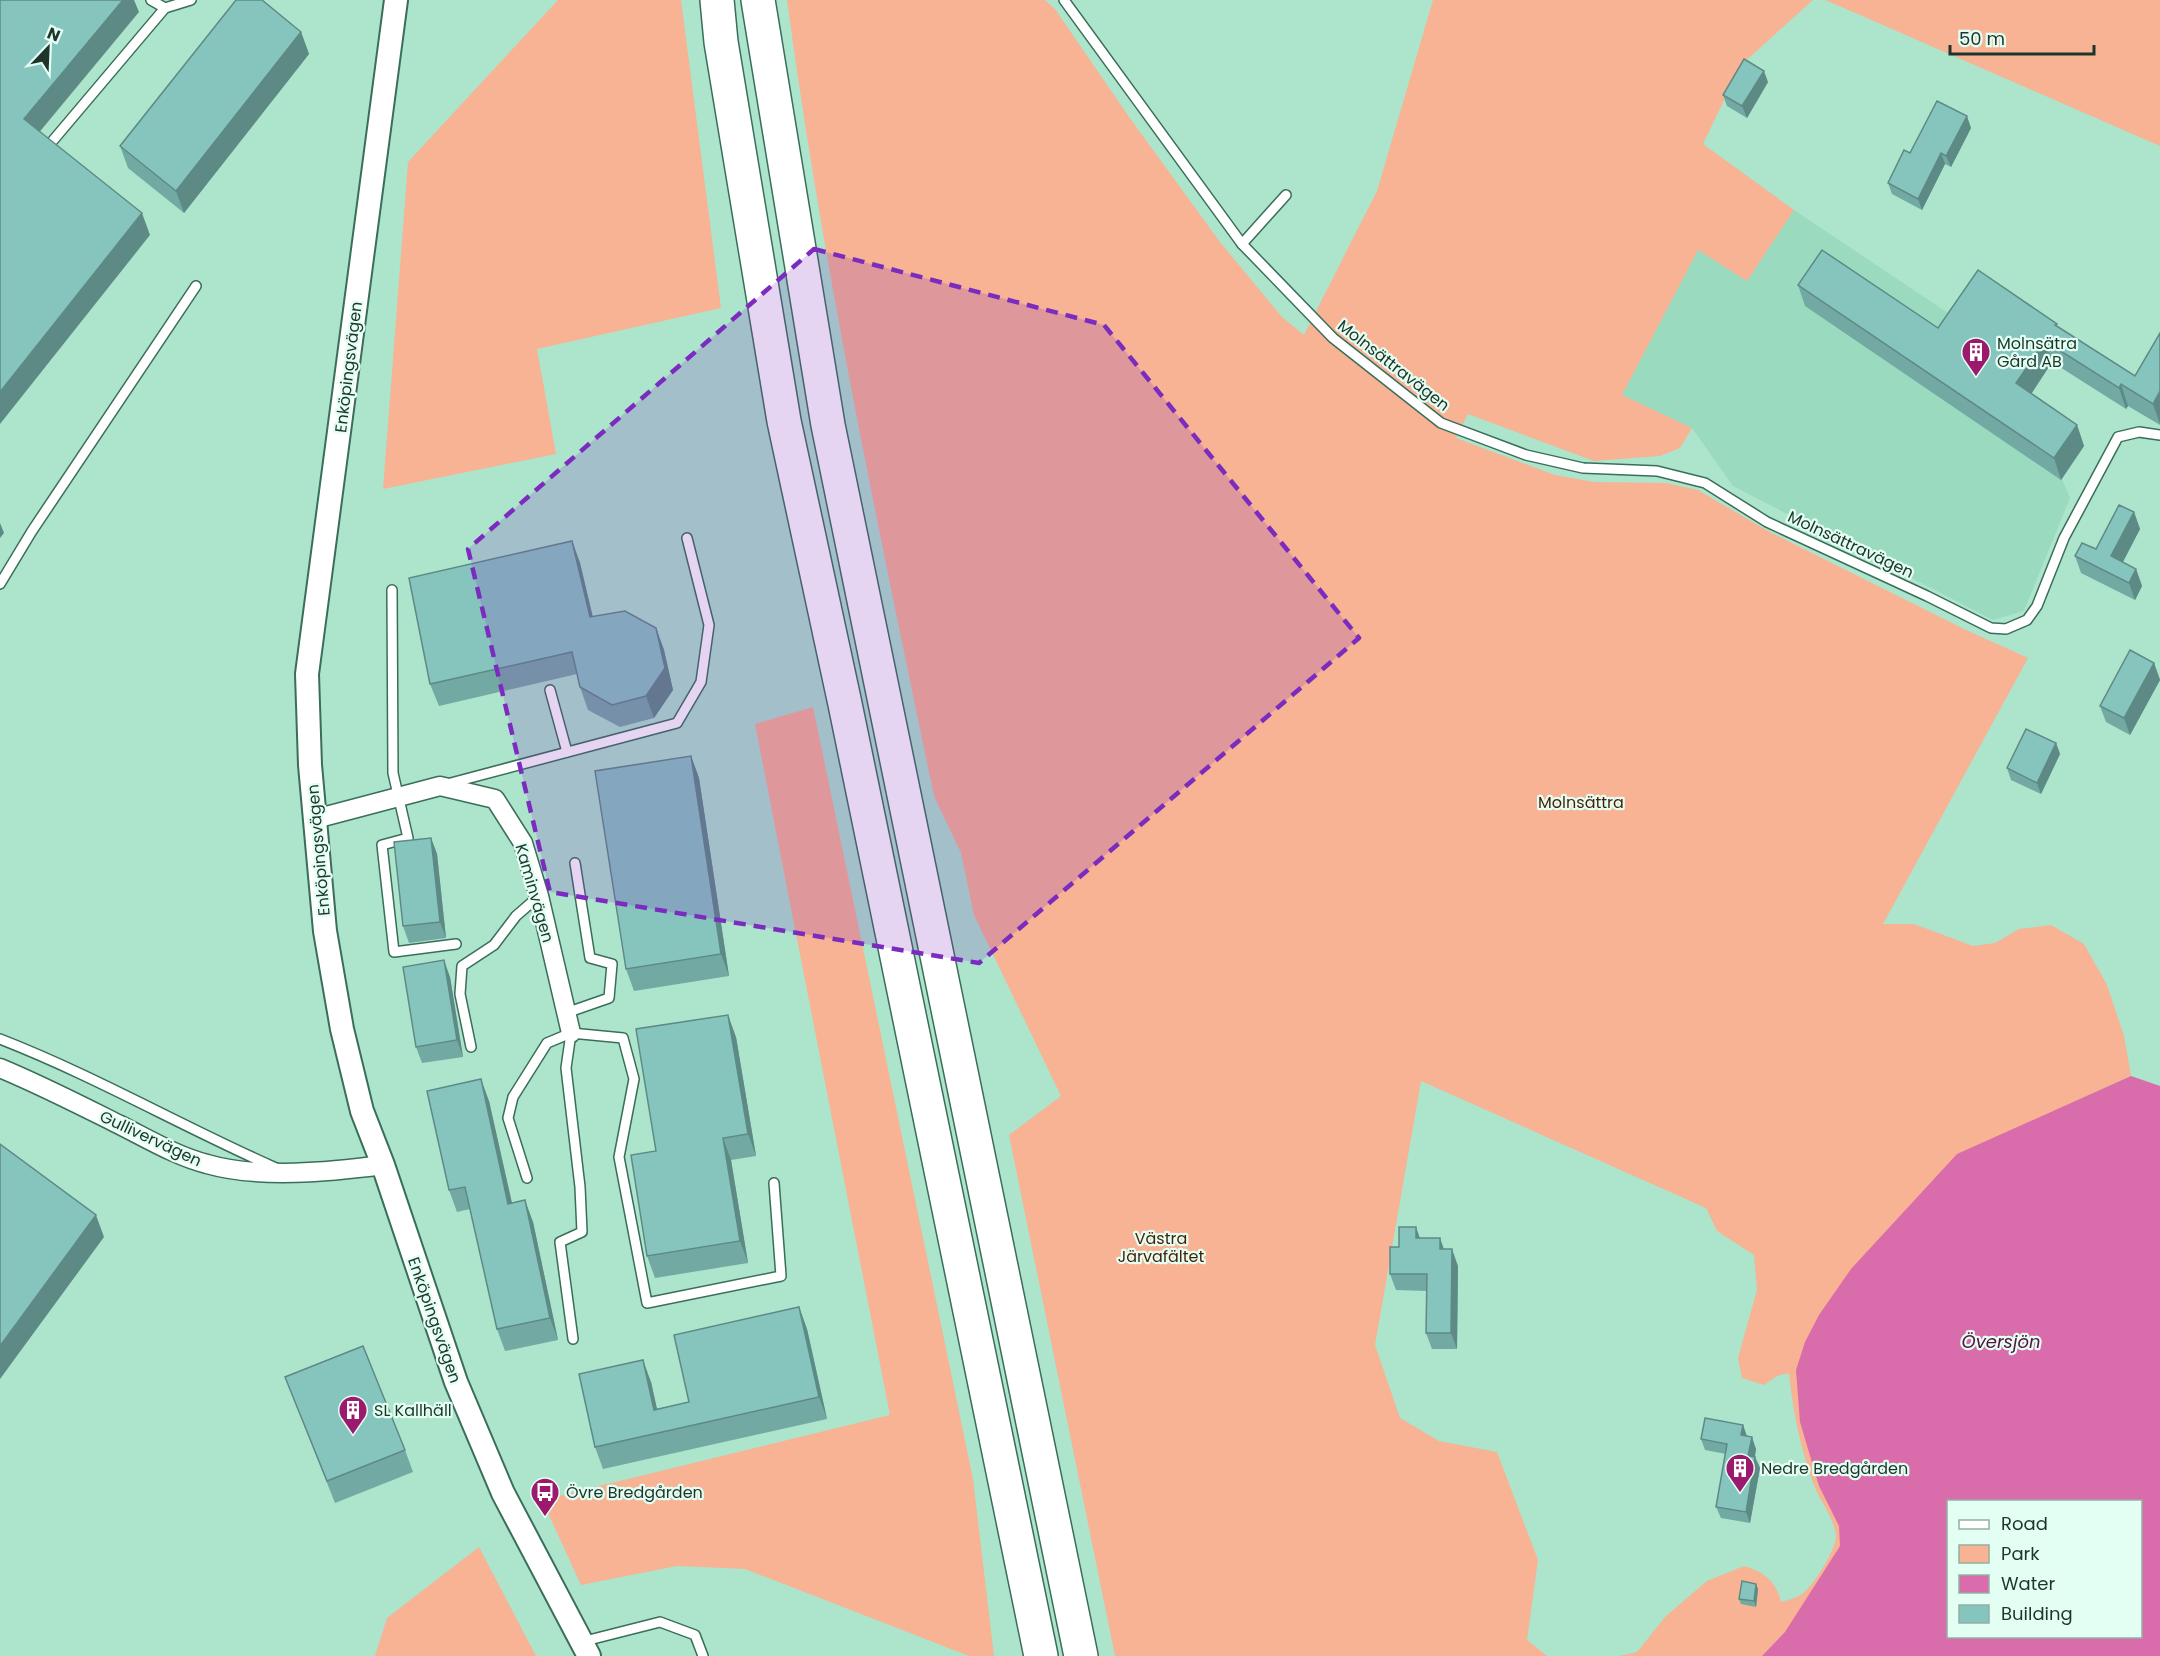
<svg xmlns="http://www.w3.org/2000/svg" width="2160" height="1656" viewBox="0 0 2160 1656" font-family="Poppins,sans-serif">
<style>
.built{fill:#9adbc0}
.green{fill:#f7b393;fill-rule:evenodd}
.water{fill:#d96caa;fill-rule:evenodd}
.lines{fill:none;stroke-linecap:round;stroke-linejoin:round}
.service-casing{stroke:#3a6e5a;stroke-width:12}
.minor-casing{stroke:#3a6e5a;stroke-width:21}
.tertiary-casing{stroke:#3a6e5a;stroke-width:26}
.motorway-casing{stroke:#3a6e5a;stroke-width:36}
.service{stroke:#fff;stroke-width:9}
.minor{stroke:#fff;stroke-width:18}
.tertiary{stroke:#fff;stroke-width:22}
.motorway{stroke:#fff;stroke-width:33}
.wall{fill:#73a9a3}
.shaded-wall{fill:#5e8a85}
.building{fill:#86c5be;stroke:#5e8a85;stroke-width:1.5}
.marked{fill:#7b2cbf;fill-opacity:0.2;stroke:#7b2cbf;stroke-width:4.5;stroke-dasharray:12 8;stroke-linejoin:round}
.labels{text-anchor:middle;stroke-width:4.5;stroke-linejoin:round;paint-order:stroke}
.poi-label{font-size:16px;fill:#1e352c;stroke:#e3fef2;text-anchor:start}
.street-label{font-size:16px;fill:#1e352c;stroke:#e3fef2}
.park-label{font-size:16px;fill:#481e05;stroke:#e3fef2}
.water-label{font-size:18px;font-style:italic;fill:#57123d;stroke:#e3fef2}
</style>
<rect width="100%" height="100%" fill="#ade4cc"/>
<polygon class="built" points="1794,210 1963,323 2064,345 2024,404 2084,446 2062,479 2070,498 2024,611 1993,620 1733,486 1692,428 1621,395 1698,250 1747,281"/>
<g class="green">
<polygon points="558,0 681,0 721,308 537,349 556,454 383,489 408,162"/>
<path d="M787,0H1045L1055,9L1129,117L1220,242L1282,317L1304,335L1377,191L1433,0H1813L1741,65L1703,144L1794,210L1747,281L1698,250L1622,395L1692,428L1680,448L1660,456L1594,461L1468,414L1456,438L1555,475L1594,482L1666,483L1698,490L1768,531L1966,630L2028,658L1883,924H1914L1973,946L1995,943L2019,929L2051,925L2084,944L2107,985L2124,1036L2131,1076L2076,1101L2160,1138V1656H1619L1637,1652L1666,1616L1707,1581L1744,1566C1763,1571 1777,1582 1781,1602C1787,1600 1797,1598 1802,1594C1813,1587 1837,1548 1836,1535C1834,1518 1820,1501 1814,1485C1800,1447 1793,1412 1789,1373L1777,1376L1764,1385L1742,1378L1738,1358L1757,1290L1754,1255L1717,1231L1706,1208L1421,1081L1375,1345L1400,1418L1439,1441L1497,1452L1538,1560L1527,1640L1547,1656H1115L1009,1135L1061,1096L974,915L961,853L934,796C879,532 823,268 787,0ZM1948,1502H2140V1636H1948Z"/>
<polygon points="1825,0 2160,0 2160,146 1837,5"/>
<polygon points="813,707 973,1479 994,1656 969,1656 745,1569 677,1566 581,1585 542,1500 890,1415 755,724"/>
<polygon points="479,1547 536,1656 375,1656 387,1618"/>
</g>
<path class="water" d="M2131,1076L2160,1086V1656H1762L1785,1632L1840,1546L1839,1526L1819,1486L1800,1422L1796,1370L1805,1342L1819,1315L1851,1269L1957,1154ZM1948,1502H2140V1636H1948Z"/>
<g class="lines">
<g class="service-casing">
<g id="service">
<polyline points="151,0 165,8 191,0"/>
<polyline points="1064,0 1242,244 1333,338 1441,423 1526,455 1583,468 1657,471 1705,483 1767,522 1927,596 1991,628 2006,629 2027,620 2037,606 2064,538 2118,437 2139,432 2160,435"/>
<polyline points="50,144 165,8"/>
<polyline points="1242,244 1286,195"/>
<polyline points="0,584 32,531 196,286"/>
<polyline points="392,590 393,773 408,838 382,845 394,952 456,944"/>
<polyline points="550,690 567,752"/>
<polyline points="447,784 677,723 701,682 709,625 687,538"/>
<polyline points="566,1013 609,998 612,964 590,958 575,863"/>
<polyline points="571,1033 566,1068 580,1187 582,1232 560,1242 573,1339"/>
<path d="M0,1039C95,1076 183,1127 276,1168"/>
<polyline points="471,1047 460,994 462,966 494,945 516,916 539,896"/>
<polyline points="527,1178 508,1118 513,1097 547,1043 571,1033 623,1038 634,1079 619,1157 647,1303 781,1276 774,1183"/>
<polyline points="581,1642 660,1622 695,1635 703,1656"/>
</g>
</g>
<g class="minor-casing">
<g id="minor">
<polyline points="315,819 440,786 495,799 523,843 539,896 571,1033"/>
<path d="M0,1068C41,1085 80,1105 120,1125C148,1139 176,1156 207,1164C259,1179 330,1172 383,1165"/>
</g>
</g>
<g class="tertiary-casing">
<polyline id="tertiary" points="396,0 307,674 310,765 325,931 342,1029 362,1111 383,1165 456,1382 503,1493 589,1656"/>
</g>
<g class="motorway-casing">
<g id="motorway">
<polyline points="717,0 721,42 784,421 845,704 1041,1656"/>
<polyline points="758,0 828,425 1081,1656"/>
</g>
</g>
<use href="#service" class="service"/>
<use href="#minor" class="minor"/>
<use href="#tertiary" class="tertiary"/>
<use href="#motorway" class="motorway"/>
</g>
<g class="wall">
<polygon points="301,32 309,54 184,213 128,168 120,146"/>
<polygon points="1768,82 1747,118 1727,106 1723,95"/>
<polygon points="1971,128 1951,167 1945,164 1922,210 1892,194 1888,183 1910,153"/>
<polygon points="1798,285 1938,328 2058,327 2135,376 2160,333 2160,425 2128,406 2126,409 2052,362 2031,394 2077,425 2084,446 2061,480 1805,306"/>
<polygon points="2134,512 2140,529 2123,562 2136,569 2142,586 2135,600 2081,573 2075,556 2096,549"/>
<polygon points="572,541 580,563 593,617 656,628 664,650 673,690 654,718 620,727 588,710 580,687 577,674 439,706 430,684"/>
<polygon points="2154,663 2160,680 2130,735 2106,722 2100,706"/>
<polygon points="2056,743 2060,754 2041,794 2011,780 2007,768"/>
<polygon points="691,756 699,778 729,976 634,991 626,969"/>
<polygon points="431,838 437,854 446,938 409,943 403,926"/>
<polygon points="450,977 463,1057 422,1063 416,1047"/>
<polygon points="736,1037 756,1156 731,1160 748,1263 655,1278 647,1256 656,1151"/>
<polygon points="489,1101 512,1203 533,1222 558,1340 505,1351 497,1329 470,1209 457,1212 449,1190"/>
<polygon points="1420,1238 1444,1249 1458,1266 1457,1349 1432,1349 1426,1333 1427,1291 1396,1290 1390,1274 1399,1247"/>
<polygon points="799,1307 807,1329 827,1419 603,1469 595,1447 651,1382 657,1409 689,1402"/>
<polygon points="285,1377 405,1450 413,1472 335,1503"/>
<polygon points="1743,1425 1747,1436 1756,1449 1755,1457 1760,1468 1750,1523 1721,1518 1716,1507 1726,1454 1705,1450 1701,1439"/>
<polygon points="1758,1589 1756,1607 1741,1604 1739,1599"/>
</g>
<g class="shaded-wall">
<polygon points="123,0 134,0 139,12 32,141 24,119"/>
<polygon points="301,32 309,54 184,213 176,191"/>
<polygon points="1764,71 1768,82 1747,118 1742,106"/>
<polygon points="1967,116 1971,128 1951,167 1946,156"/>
<polygon points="1941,153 1945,164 1922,210 1918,199"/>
<polygon points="142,213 150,235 0,424 0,392"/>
<polygon points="2045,341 2052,362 2024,405 2016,383"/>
<polygon points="2121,384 2128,406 2126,409 2119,388"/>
<polygon points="2160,391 2160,424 2153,404"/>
<polygon points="2077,425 2084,446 2061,480 2054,458"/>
<polygon points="2134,512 2140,529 2117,573 2111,556"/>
<polygon points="0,523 4,533 0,538"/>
<polygon points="572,541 580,563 598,640 590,617"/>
<polygon points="2136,569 2142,586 2135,600 2129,583"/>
<polygon points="656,628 664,650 673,690 654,718 646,696"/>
<polygon points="2154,663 2160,680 2130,735 2124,718"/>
<polygon points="2056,743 2060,754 2041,794 2037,783"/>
<polygon points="691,756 699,778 729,976 721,954"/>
<polygon points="431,838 437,854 446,938 440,922"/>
<polygon points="444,960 450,977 463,1057 457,1040"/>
<polygon points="728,1015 736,1037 756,1156 748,1134"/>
<polygon points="481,1079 489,1101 517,1226 508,1204"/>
<polygon points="723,1138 731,1160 748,1263 740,1241"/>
<polygon points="525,1200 533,1222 558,1340 550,1318"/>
<polygon points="96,1215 104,1237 0,1379 0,1346"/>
<polygon points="1416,1227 1422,1244 1416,1238"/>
<polygon points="1440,1238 1446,1255 1440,1249"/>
<polygon points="1452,1249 1458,1266 1457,1349 1451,1333"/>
<polygon points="799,1307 807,1329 827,1419 819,1397"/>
<polygon points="643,1360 651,1382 662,1432 654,1410"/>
<polygon points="1743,1425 1747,1437 1741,1435"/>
<polygon points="1752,1437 1756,1449 1753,1467 1748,1456"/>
<polygon points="1755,1457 1760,1468 1750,1523 1746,1512"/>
<polygon points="1756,1584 1758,1589 1756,1607 1754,1601"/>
</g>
<g class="building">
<polygon points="0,0 123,0 24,119 142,213 0,392"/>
<polygon points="236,0 262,0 301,32 176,191 120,146"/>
<polygon points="1744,59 1764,71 1742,106 1723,95"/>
<polygon points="1937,101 1967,116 1946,156 1941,153 1918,199 1888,183 1904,150 1910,153"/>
<polygon points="1822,250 1938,328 1978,270 2057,324 2055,325 2135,376 2160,333 2160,391 2153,404 2121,384 2119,388 2045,341 2016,383 2077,425 2054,458 1798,285"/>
<polygon points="2119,505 2134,512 2111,556 2136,569 2129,583 2075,556 2082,543 2096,549"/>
<polygon points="572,541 590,617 625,611 656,628 665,668 646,696 612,705 580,687 572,652 430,684 409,578"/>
<polygon points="2130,650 2154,663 2124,718 2100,706"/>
<polygon points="2026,729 2056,743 2037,783 2007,768"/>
<polygon points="691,756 721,954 626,969 595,771"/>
<polygon points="431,838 440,922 403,926 394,842"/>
<polygon points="444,960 457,1040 416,1047 403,967"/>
<polygon points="728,1015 748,1134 723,1138 740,1241 647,1256 631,1155 656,1151 636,1029"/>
<polygon points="481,1079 508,1204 525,1200 550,1318 497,1329 465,1187 449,1190 427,1091"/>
<polygon points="0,1144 96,1215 0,1346"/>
<polygon points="1399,1227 1416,1227 1416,1238 1440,1238 1440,1249 1452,1249 1451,1333 1426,1333 1427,1274 1390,1274 1390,1247 1399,1247"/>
<polygon points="799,1307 819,1397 595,1447 579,1374 643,1360 654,1410 689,1402 674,1335"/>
<polygon points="363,1346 405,1450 327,1481 285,1377"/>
<polygon points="1705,1418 1743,1425 1741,1435 1752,1437 1748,1456 1755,1457 1746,1512 1716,1507 1727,1444 1701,1439"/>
<polygon points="1742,1581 1756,1584 1754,1601 1739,1599"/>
</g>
<path class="marked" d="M814,249L1104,325L1359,638L979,963L550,892L468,549Z"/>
<defs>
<g id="building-pin" transform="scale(1.5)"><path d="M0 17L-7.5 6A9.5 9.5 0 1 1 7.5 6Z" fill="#9b1a6e" stroke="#e3fef2"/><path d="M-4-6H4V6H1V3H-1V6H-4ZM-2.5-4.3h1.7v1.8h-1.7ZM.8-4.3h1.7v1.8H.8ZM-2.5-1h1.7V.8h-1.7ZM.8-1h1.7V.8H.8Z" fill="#fff"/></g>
<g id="bus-pin" transform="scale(1.5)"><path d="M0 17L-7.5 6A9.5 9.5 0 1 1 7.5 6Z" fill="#9b1a6e" stroke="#e3fef2"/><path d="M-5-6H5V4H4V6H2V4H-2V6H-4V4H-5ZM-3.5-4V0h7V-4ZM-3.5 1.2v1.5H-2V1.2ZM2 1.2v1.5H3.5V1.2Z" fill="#fff"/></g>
</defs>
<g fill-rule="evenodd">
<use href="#building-pin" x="1976" y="352"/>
<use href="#building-pin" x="353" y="1410"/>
<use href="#building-pin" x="1740" y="1468"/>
<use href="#bus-pin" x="545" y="1492"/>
</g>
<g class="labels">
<g class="poi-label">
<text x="1997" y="349">Molnsätra<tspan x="1997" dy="18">Gård AB</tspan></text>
<text x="374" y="1416">SL Kallhäll</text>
<text x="1761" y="1474">Nedre Bredgården</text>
<text x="566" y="1498">Övre Bredgården</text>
</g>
<g class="street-label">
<text transform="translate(1394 365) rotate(38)" y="6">Molnsättravägen</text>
<text transform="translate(348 367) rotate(-83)" y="6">Enköpingsvägen</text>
<text transform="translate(1851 544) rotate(25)" y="6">Molnsättravägen</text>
<text transform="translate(318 850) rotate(-95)" y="6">Enköpingsvägen</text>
<text transform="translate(535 893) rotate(74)" y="6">Kaminvägen</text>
<text transform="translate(151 1138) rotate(25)" y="6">Gullivervägen</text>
<text transform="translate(435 1320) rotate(71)" y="6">Enköpingsvägen</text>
</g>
<g class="park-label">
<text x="1581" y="808">Molnsättra</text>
<text x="1161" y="1244">Västra<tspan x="1161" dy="18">Järvafältet</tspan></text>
</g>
<g class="water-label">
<text x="2001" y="1348">Översjön</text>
</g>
</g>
<rect x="1947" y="1500" width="195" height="138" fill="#e3fef2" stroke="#94aea3" stroke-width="1.5"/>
<rect x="1959" y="1520" width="30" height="9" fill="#ffffff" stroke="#94aea3" stroke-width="1.5"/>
<text x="2001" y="1530" font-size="18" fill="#1e352c">Road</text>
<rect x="1959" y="1545" width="30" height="18" fill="#f7b393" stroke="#94aea3" stroke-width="1.5"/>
<text x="2001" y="1560" font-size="18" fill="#1e352c">Park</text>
<rect x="1959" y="1575" width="30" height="18" fill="#d96caa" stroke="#94aea3" stroke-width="1.5"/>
<text x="2001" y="1590" font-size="18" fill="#1e352c">Water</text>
<rect x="1959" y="1605" width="30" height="18" fill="#86c5be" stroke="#94aea3" stroke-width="1.5"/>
<text x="2001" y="1620" font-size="18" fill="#1e352c">Building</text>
<g transform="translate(48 48) rotate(23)" stroke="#e3fef2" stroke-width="4.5" paint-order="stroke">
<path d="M0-4.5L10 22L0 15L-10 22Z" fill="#1e352c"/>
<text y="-9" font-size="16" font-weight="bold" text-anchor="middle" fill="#1e352c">N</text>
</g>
<path d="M1950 45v9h144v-9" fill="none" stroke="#1e352c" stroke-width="3"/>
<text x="1959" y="45" font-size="18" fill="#1e352c" stroke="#e3fef2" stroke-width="4.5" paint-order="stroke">50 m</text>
</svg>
